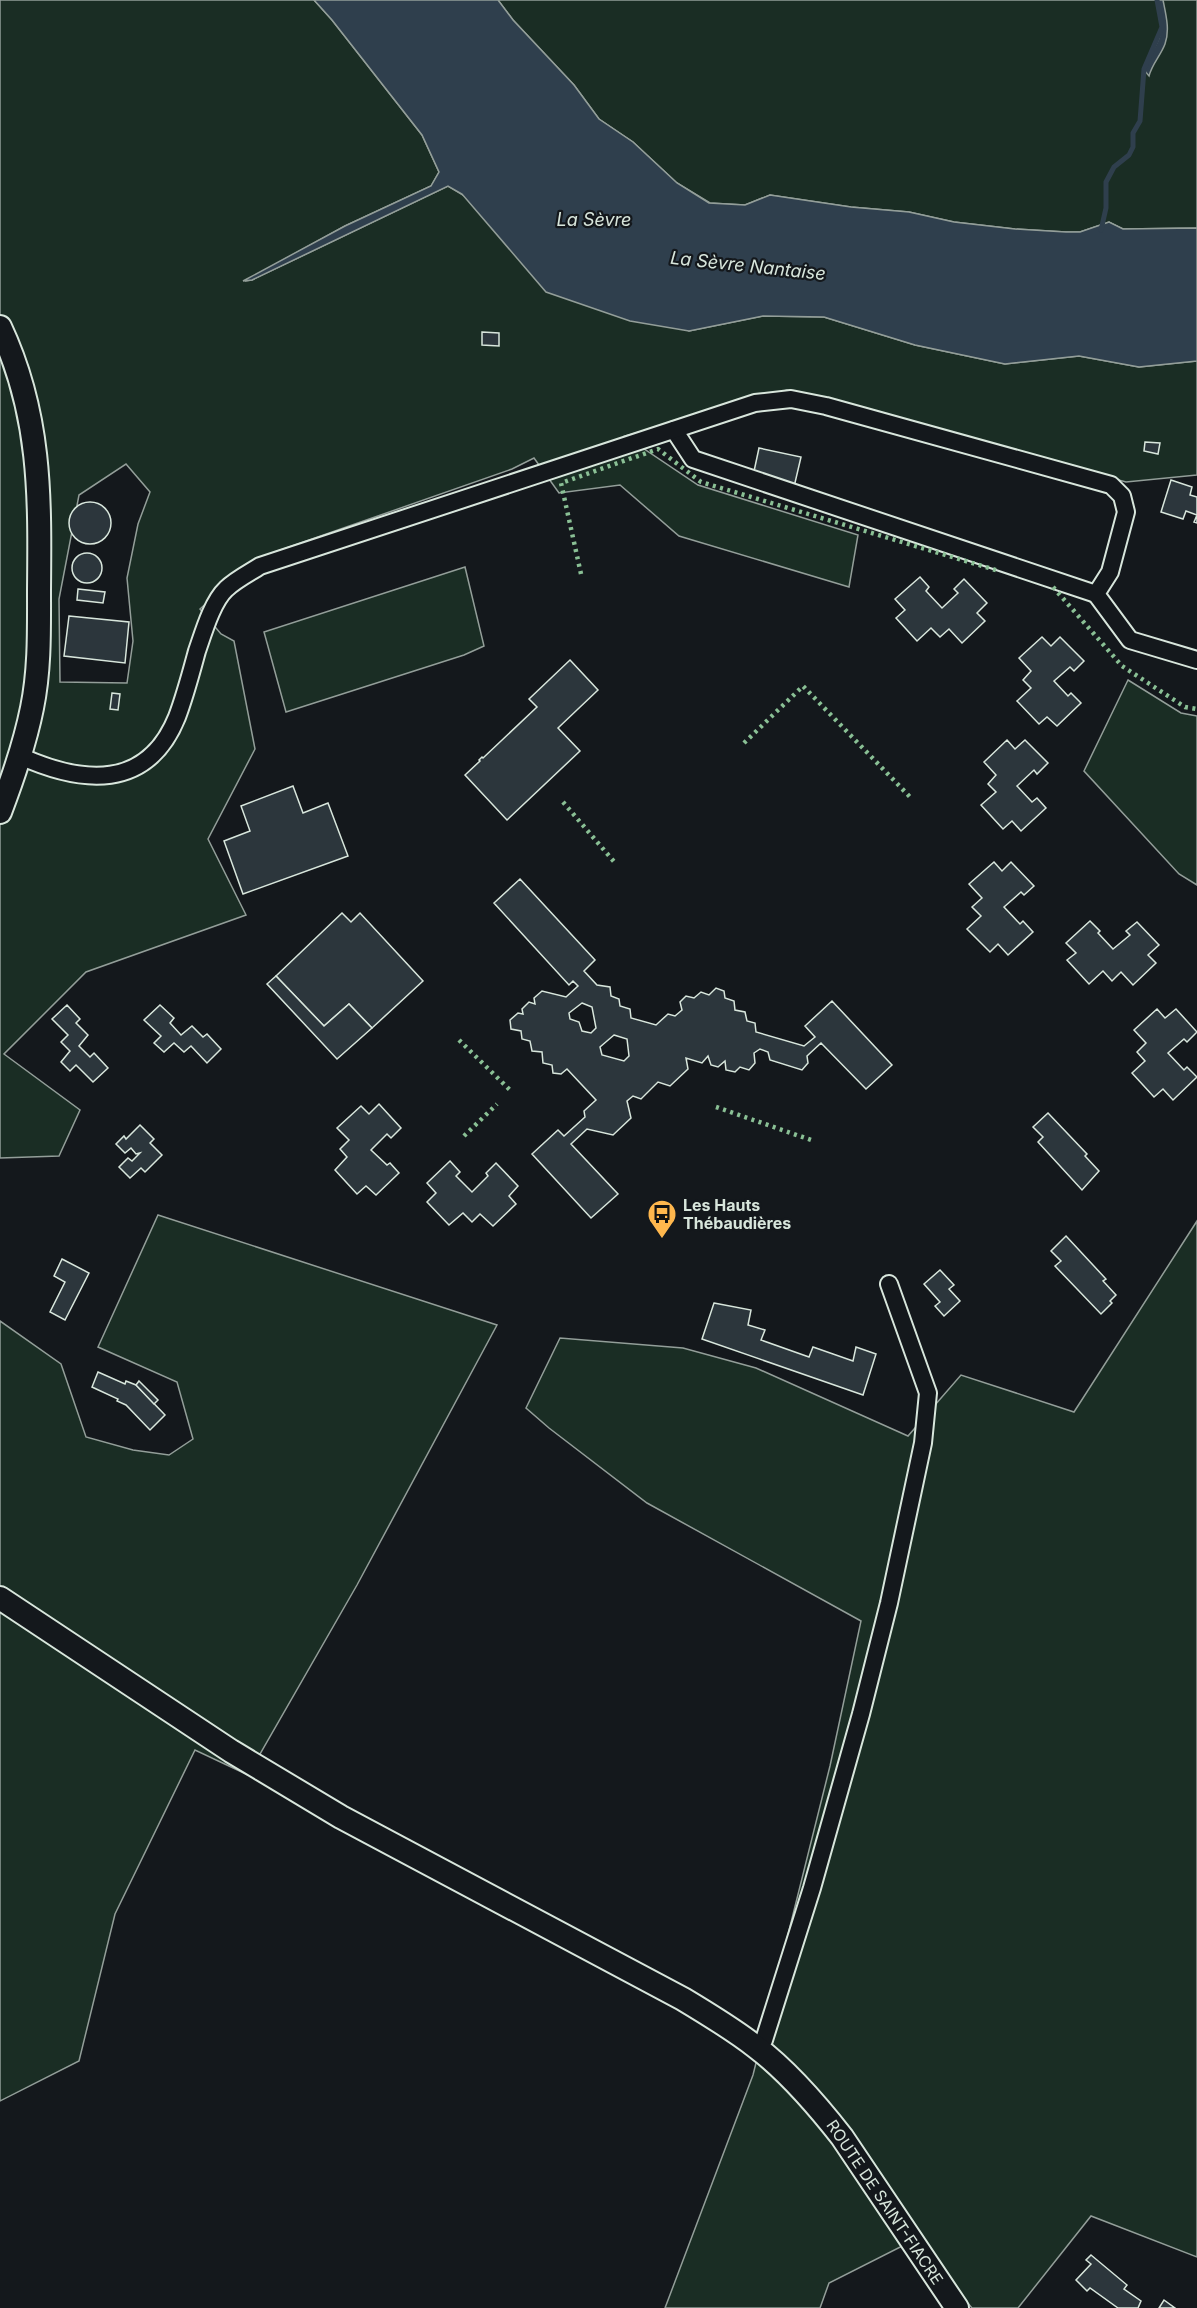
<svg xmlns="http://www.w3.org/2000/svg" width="1197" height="2308" viewBox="0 0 1197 2308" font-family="Inter,sans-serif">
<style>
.green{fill:#1a2d24;stroke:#939e99;stroke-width:1.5;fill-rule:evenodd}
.water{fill:#2f3f4d;stroke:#939e99;stroke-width:1.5}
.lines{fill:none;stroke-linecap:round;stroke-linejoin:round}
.stream{stroke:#2f3f4d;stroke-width:5}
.building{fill:#2c363c;stroke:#d8e6dc;stroke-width:1.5;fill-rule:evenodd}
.minor-casing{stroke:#d8e6dc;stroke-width:20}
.secondary-casing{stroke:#d8e6dc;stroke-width:26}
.minor{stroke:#14181c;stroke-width:16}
.secondary{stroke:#14181c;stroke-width:22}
.hedge{stroke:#8ac095;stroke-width:4.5;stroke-dasharray:3 4.5;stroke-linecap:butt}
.labels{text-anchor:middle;stroke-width:4.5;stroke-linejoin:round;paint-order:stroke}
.poi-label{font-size:16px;font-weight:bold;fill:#d8e6dc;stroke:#14181c;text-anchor:start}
.street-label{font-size:16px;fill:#d8e6dc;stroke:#14181c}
.water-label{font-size:18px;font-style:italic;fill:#d8e6dc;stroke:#14181c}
</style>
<rect width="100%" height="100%" fill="#14181c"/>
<g class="green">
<path d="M0,0H314L332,20L422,135L439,172L431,186L345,226L245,281L252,280L448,186L689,331L763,316L824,317L915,345L1005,364L1079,356L1139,367L1197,361V475L1126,482L787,390L625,436L698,485L858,535L849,587L679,536L620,485L559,493L534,458L512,469L255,559L200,609L221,634L234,641L255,749L208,839L246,915L86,972L4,1054L80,1110L59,1156L0,1158ZM126,464L150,492L138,524L127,578L133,641L127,683L60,682L59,599L79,495Z"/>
<polygon points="498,0 1197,0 1197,228 1123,229 1109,222 1080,232 1066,232 1015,229 954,222 909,212 851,207 770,195 745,205 710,203 677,183 633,142 599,119 574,85 513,20"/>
<polygon points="465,567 484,646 464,655 286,712 264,632"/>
<polygon points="1128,680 1181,713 1197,716 1197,885 1179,874 1084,771"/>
<polygon points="158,1215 497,1325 357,1585 248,1775 195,1750 115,1914 79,2061 0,2101 0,1321 61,1364 86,1437 133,1450 169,1455 193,1439 177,1382 98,1347"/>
<polygon points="1197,1221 1197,2257 1091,2216 1018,2308 972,2308 950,2282 920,2237 829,2283 820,2308 665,2308 753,2075 830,1766 861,1621 647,1503 549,1428 526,1408 560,1338 683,1348 756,1368 908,1436 961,1375 1074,1412"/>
</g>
<g class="water">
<polygon points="314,0 498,0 513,20 574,85 599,119 633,142 677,183 709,203 745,205 770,195 851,207 909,212 954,222 1015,229 1066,232 1080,232 1109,222 1123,229 1197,228 1197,361 1139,367 1079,356 1005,364 915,345 824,317 763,316 689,331 630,321 546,292 462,194 448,186 252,280 243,281 345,226 431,186 439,172 422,135 332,20"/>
<path d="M1157,0H1163C1166,15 1170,30 1165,44C1161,55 1152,64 1149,76L1144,70L1159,38L1162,25Z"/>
</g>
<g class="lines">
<polyline class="stream" points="1101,230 1106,208 1106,182 1114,167 1129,155 1133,147 1133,133 1140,121 1144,69 1162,27 1157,0"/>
</g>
<g class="building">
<polygon points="482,332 499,333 499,346 482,345"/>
<polygon points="1145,442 1160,443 1158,454 1144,451"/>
<polygon points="759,448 801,457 794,487 753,476"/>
<polygon points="1171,480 1192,487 1190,495 1197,497 1197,523 1194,522 1197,515 1186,511 1183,519 1161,512"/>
<circle cx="90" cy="523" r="21"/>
<circle cx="87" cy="568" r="15"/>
<polygon points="920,577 929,587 926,591 942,608 958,593 954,589 964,579 987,603 977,613 985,621 962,643 949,629 940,637 931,628 917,641 896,618 905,610 895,599"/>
<polygon points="78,589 105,592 103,603 77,600"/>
<polygon points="69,616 129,622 125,663 64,656"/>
<polygon points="1042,637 1051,646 1060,637 1084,661 1074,671 1070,667 1054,681 1068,696 1071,693 1081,703 1057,726 1047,717 1039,724 1017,701 1031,688 1023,680 1031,671 1019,658"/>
<polygon points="570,660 598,690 558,728 580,751 507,820 465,775 480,761 479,760 482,757 483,758 537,707 529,699"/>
<polygon points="112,693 120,694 118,710 110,709"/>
<polygon points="1007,740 1015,749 1025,740 1048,763 1037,774 1034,770 1017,786 1032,802 1037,798 1046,808 1021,831 1012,821 1003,829 981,805 996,792 988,784 996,775 984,762"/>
<polygon points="293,786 303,813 328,803 348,856 243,894 224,841 250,831 241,806"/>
<polygon points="994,862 1002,871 1011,862 1034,886 1024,895 1021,892 1004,907 1020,924 1023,921 1033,932 1008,955 998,944 990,952 967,929 981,916 972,907 982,898 969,884"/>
<path d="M520,879L595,960L584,971L597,985L610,987L611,996L619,999L620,1006L630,1009L631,1018L656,1025L668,1014L675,1016L682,1010L680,1002L686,996L694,998L701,992L709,995L716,988L724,991L725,998L734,1001L735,1010L745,1012L747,1021L755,1023L756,1032L804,1046L815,1037L805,1026L832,1001L892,1065L866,1089L821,1043L807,1056L808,1063L802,1070L770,1060L768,1052L760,1049L754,1053L755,1063L749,1070L740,1067L735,1072L726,1070L725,1061L718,1067L711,1065L708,1056L702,1063L686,1058L688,1069L670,1086L658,1082L641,1099L633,1096L627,1101L631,1118L613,1135L587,1129L571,1144L618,1194L591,1218L532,1154L558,1130L564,1136L585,1117L584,1111L596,1100L567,1069L561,1074L553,1073L552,1065L543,1063L542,1052L532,1051L530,1041L522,1039L521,1031L511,1029L510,1020L518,1013L523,1014L522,1009L529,1002L535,1004L534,998L542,991L566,997L578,986L573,981L569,985L494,903ZM582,1003L592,1007L596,1028L591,1033L582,1031L579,1022L570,1019L569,1013ZM614,1035L627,1039L629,1056L624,1061L602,1055L600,1047Z"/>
<polygon points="342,913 351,922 360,913 423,981 372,1028 349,1004 324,1026 276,976"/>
<polygon points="1090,921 1100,931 1098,933 1113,949 1130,935 1126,931 1137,922 1159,945 1148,955 1156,963 1133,985 1121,972 1112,981 1103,971 1089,984 1067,960 1076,953 1066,943"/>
<polygon points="276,976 324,1026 349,1004 372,1028 337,1059 267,984"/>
<polygon points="67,1005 80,1019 76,1023 88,1035 79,1046 90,1057 94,1053 108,1068 93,1082 76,1065 70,1071 61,1062 70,1051 61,1042 68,1035 52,1019"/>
<polygon points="160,1005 174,1018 170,1023 181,1035 192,1026 203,1037 207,1034 221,1049 207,1063 191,1046 184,1052 174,1043 164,1052 154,1043 161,1036 144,1020"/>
<polygon points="1157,1009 1165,1018 1176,1009 1197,1032 1187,1042 1184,1039 1168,1053 1184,1070 1187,1067 1197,1077 1173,1100 1163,1089 1154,1097 1132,1073 1145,1061 1137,1052 1146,1043 1134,1030"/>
<polygon points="379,1104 401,1128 391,1138 387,1134 371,1150 387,1165 390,1163 399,1173 376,1195 366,1186 357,1194 335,1170 347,1157 340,1149 349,1140 337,1128 361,1106 369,1114"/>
<polygon points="1048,1113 1087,1154 1085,1156 1099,1171 1082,1190 1038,1142 1043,1137 1033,1127"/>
<polygon points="140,1125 154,1139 150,1143 162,1155 145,1172 141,1168 130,1178 119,1167 128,1158 132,1161 140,1153 136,1154 131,1148 125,1153 116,1144 124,1136 126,1139"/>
<polygon points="450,1161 460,1172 456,1176 472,1192 488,1176 486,1173 496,1163 518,1186 509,1196 516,1204 493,1226 480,1214 472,1222 463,1213 449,1225 427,1202 436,1193 427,1183"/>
<polygon points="1066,1236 1106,1279 1103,1281 1116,1295 1110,1301 1112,1303 1101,1314 1055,1266 1061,1261 1051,1251"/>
<polygon points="62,1259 89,1273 65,1320 50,1312 65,1282 54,1276"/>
<polygon points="940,1270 954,1285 949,1289 960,1301 944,1316 935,1306 940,1302 924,1284"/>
<polygon points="714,1303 751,1310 748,1325 765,1330 761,1340 809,1357 813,1347 853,1361 856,1347 876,1354 863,1395 702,1339"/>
<polygon points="98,1372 125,1384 126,1381 136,1385 165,1415 150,1430 126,1405 117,1401 118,1399 92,1387"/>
<polygon points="139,1381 158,1400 154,1404 136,1385"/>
<polygon points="1091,2255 1127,2285 1124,2289 1141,2301 1138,2308 1118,2308 1090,2288 1087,2291 1076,2280 1091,2264 1086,2260"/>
<polygon points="1164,2300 1175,2308 1159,2308"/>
</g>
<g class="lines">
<g class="minor-casing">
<g id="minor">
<polyline points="674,430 693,459 1096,594"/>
<path d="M20,756C82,784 147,791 177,717C185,696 191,673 197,651C203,634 212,602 226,589C235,580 249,573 260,566L755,403L791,399L826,406L1111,485L1122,496L1126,512L1110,572L1096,594L1130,640L1197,660"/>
<polyline points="758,2048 764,2040 812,1888 861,1714 889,1603 923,1443 928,1393 889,1284"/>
</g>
</g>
<g class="secondary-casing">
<g id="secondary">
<path d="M0,327C41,414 40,496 39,590C39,629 40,669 32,708C25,743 13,778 0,812"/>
<path d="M0,1598L231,1751L341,1817L683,1999C708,2014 733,2029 756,2047C789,2072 817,2105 842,2137L957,2308"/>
</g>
</g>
<use href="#minor" class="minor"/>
<use href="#secondary" class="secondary"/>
<g class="hedge">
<polyline points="581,574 561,483 658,449 701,482 999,571"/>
<polyline points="1053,587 1122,666 1185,707 1197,709"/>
<polyline points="744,743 803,686 911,798"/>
<polyline points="563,802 616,864"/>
<polyline points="459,1040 511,1091"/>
<polyline points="716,1107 814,1141"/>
<polyline points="464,1136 497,1104"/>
</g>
</g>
<defs>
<g id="bus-pin" transform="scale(1.5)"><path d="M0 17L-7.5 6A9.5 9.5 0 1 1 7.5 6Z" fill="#ffb74d" stroke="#14181c"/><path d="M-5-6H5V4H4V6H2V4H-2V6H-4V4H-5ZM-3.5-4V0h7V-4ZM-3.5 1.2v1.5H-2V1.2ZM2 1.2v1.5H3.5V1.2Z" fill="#111"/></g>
</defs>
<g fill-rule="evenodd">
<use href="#bus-pin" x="662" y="1214"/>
</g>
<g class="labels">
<g class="poi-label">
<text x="683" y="1211">Les Hauts<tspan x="683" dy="18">Thébaudières</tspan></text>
</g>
<g class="street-label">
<text transform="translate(885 2202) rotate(56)" y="6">ROUTE DE SAINT-FIACRE</text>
</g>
<g class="water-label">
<text x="594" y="226">La Sèvre</text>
<text transform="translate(748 266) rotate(6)" y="6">La Sèvre Nantaise</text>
</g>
</g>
</svg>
